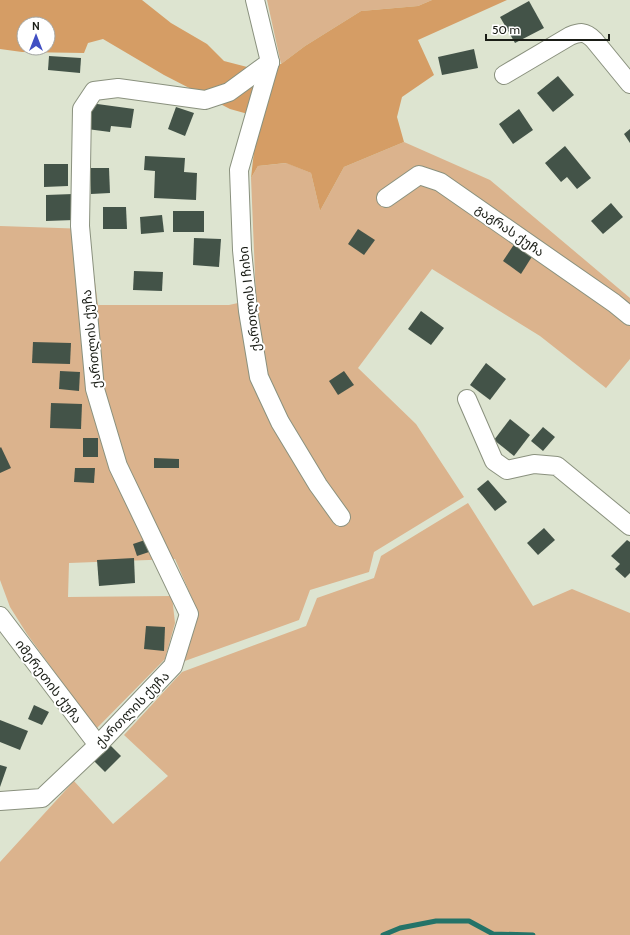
<svg xmlns="http://www.w3.org/2000/svg" width="630" height="935" viewBox="0 0 630 935" font-family="Cabin,'Noto Sans Georgian',sans-serif">
<style>
.green{fill:#dbb38d}
.forest{fill:#d59d65;fill-rule:evenodd}
.lines{fill:none;stroke-linecap:round;stroke-linejoin:round}
.stream{stroke:#247368;stroke-width:5}
.building{fill:#435348}
.minor-casing{stroke:#8a917e;stroke-width:20}
.minor{stroke:#fff;stroke-width:18}
.labels{text-anchor:middle;stroke-width:4;stroke-linejoin:round;paint-order:stroke}
.street-label{font-size:13px;fill:#1a1d16;stroke:#fff}
</style>
<rect width="100%" height="100%" fill="#dde4d0"/>
<g class="green">
<polygon points="267,0 432,0 418,6 361,11 305,46 281,64"/>
<polygon points="404,142 490,180 630,298 630,359 606,388 540,336 432,269 358,368 416,424 464,497 374,552 369,572 310,590 299,620 182,662 197,610 175,559 69,563 68,597 172,596 175,623 165,659 96,729 27,634 10,607 0,580 0,226 88,229 98,305 229,305 256,299 251,178 258,166 287,163 311,173 320,211 344,167"/>
<polygon points="468,503 533,606 572,589 630,613 630,935 0,935 0,862 74,781 113,824 168,776 124,735 182,672 306,626 317,598 374,578 381,556"/>
</g>
<path class="forest" d="M0,0H142L171,23L207,44L224,61L251,68L281,64L305,46L361,11L418,6L432,0H507L418,40L434,75L402,97L397,117L404,142L344,167L320,211L311,173L286,163L258,166L251,178L255,142L262,118L230,109L164,75L103,39L88,43L84,53L22,52L0,49ZM24,24H48V48H24Z"/>
<g class="lines">
<polyline class="stream" points="383,935 400,928 436,921 469,921 493,934 533,935"/>
</g>
<g class="building">
<polygon points="529,1 544,28 515,43 500,17"/>
<polygon points="474,49 478,68 442,75 438,57"/>
<polygon points="49,56 81,58 80,73 48,70"/>
<polygon points="558,76 574,95 553,112 537,93"/>
<polygon points="90,103 134,109 131,128 111,126 110,132 87,129"/>
<polygon points="176,107 194,113 185,136 168,129"/>
<polygon points="519,109 533,130 513,144 499,124"/>
<polygon points="630,129 630,143 624,134"/>
<polygon points="565,146 591,178 577,189 567,177 561,182 545,163"/>
<polygon points="145,156 185,158 184,172 197,173 196,200 154,198 155,171 144,170"/>
<polygon points="44,164 68,164 68,186 44,187"/>
<polygon points="90,168 109,168 110,193 91,194"/>
<polygon points="73,194 74,220 46,221 46,195"/>
<polygon points="611,203 623,217 603,234 591,221"/>
<polygon points="103,207 126,207 127,229 103,229"/>
<rect x="173" y="211" width="31" height="21"/>
<polygon points="162,215 164,232 141,234 140,217"/>
<polygon points="358,229 375,240 364,255 348,244"/>
<polygon points="194,238 221,239 219,267 193,265"/>
<polygon points="515,243 533,255 521,274 503,261"/>
<polygon points="134,271 163,272 162,291 133,290"/>
<polygon points="421,311 444,328 431,345 408,329"/>
<polygon points="33,342 71,343 70,364 32,363"/>
<polygon points="486,363 506,379 490,400 470,385"/>
<polygon points="60,371 80,372 79,391 59,389"/>
<polygon points="344,371 354,385 338,395 329,381"/>
<polygon points="51,403 82,404 81,429 50,428"/>
<polygon points="510,419 530,435 514,456 494,440"/>
<polygon points="543,427 555,437 543,451 531,441"/>
<rect x="83" y="438" width="15" height="19"/>
<polygon points="1,447 11,468 0,473 0,448"/>
<polygon points="154,458 179,459 179,468 154,468"/>
<polygon points="75,468 95,468 94,483 74,482"/>
<polygon points="488,480 507,502 495,511 477,489"/>
<polygon points="544,528 555,540 538,555 527,543"/>
<polygon points="145,540 149,552 137,556 133,544"/>
<polygon points="627,540 630,542 630,573 625,578 615,569 620,564 611,556"/>
<polygon points="134,558 135,583 99,586 97,560"/>
<polygon points="146,626 165,627 164,651 144,649"/>
<polygon points="34,705 49,712 42,725 28,719"/>
<polygon points="0,720 28,731 20,750 0,742"/>
<polygon points="109,744 121,756 105,772 93,760"/>
<polygon points="0,765 7,767 0,787"/>
</g>
<g class="lines">
<g class="minor-casing">
<g id="minor">
<polyline points="270,62 239,170 242,250 248,311 259,377 280,422 318,485 341,517"/>
<path d="M504,75L570,36C580,32 585,31 594,40L630,84"/>
<polyline points="386,198 419,175 440,182 614,303 630,316"/>
<polyline points="467,399 494,461 507,470 534,464 557,466 630,526"/>
<polyline points="0,616 98,745"/>
<polyline points="0,801 42,798 98,745 173,666 189,614 118,466 95,389 80,226 82,109 94,91 118,88 205,100 229,92 270,62 255,0"/>
</g>
</g>
<use href="#minor" class="minor"/>
</g>
<g class="labels">
<g class="street-label">
<text transform="translate(510 230) rotate(35)" y="5">გაგრას ქუჩა</text>
<text transform="translate(249 299) rotate(-97)" y="5">ქართლის I ჩიხი</text>
<text transform="translate(91 339) rotate(-96)" y="5">ქართლის ქუჩა</text>
<text transform="translate(49 681) rotate(53)" y="5">იმერეთის ქუჩა</text>
<text transform="translate(132 709) rotate(-46)" y="5">ქართლის ქუჩა</text>
</g>
</g>
<g transform="translate(36 36)"><circle r="19" fill="#ffffff" stroke="#a3a5a2"/>
<path d="M0-3L7 15L0 10L-7 15Z" fill="#414fc3"/>
<text y="-6" font-size="11" font-weight="bold" text-anchor="middle" fill="#1a1d16">N</text>
</g>
<path d="M486 34v6h123v-6" fill="none" stroke="#1a1d16" stroke-width="2"/>
<text x="492" y="34" font-size="12" fill="#1a1d16" stroke="#ffffff" stroke-width="3" paint-order="stroke">50 m</text>
</svg>
